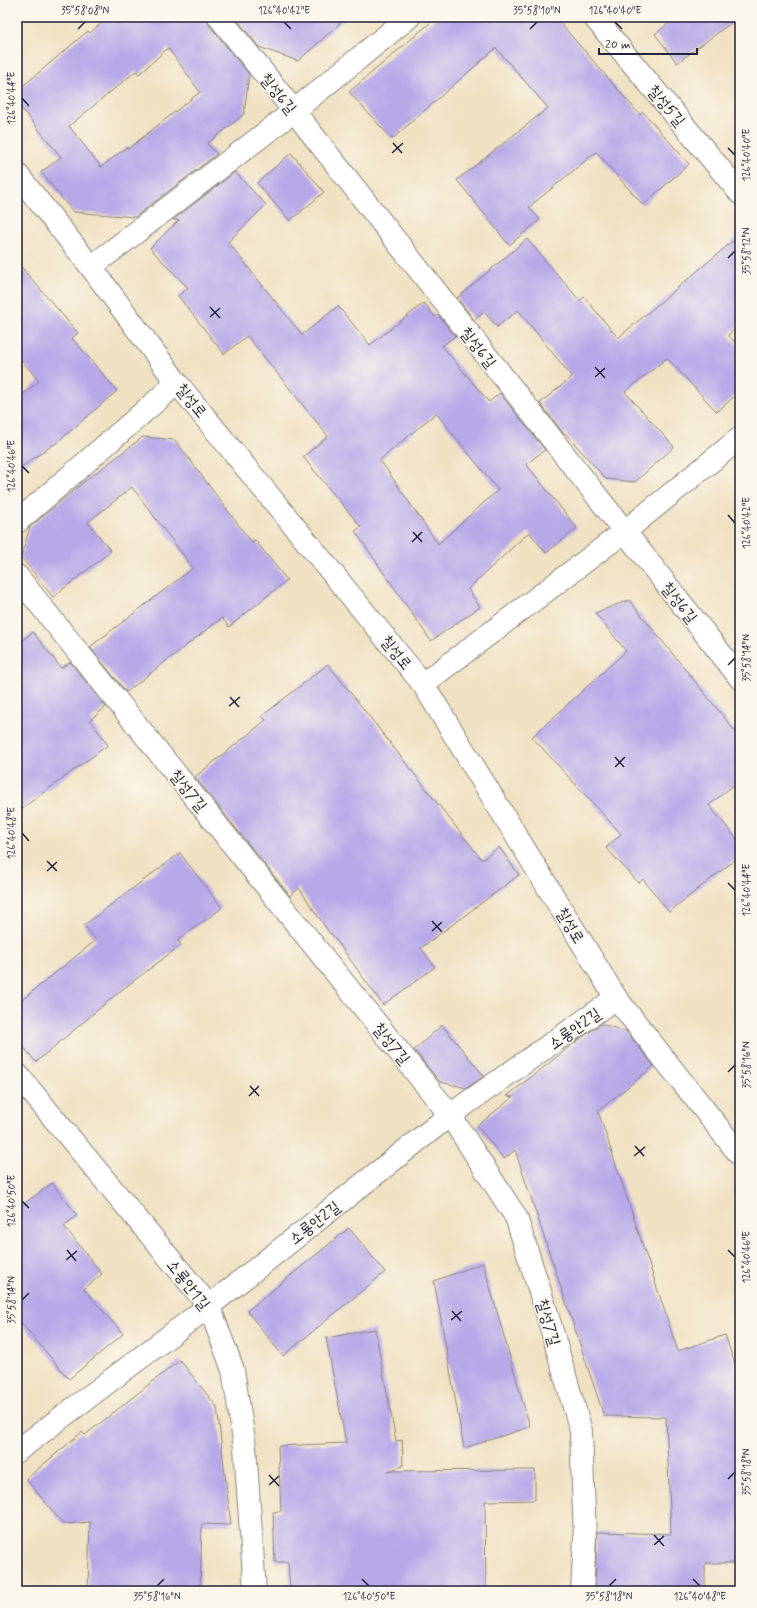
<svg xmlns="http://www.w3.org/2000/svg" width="757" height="1608" viewBox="0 0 757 1608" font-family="Mynerve,'Poor Story',sans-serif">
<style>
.building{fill:#b7a9e8;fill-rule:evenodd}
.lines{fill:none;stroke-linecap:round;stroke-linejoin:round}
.minor-casing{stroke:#89827e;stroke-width:24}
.tertiary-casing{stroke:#89827e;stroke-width:24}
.minor{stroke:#fff;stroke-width:22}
.tertiary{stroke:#fff;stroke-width:22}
.ticks{fill:none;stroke:#22223b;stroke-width:1.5}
.labels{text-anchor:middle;stroke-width:3.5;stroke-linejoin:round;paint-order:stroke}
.street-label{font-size:16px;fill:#22223b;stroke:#fbf7ec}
.neatline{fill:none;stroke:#22223b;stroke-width:1.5}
.ticks-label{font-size:10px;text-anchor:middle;fill:#22223b}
</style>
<rect width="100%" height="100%" fill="#fbf7ec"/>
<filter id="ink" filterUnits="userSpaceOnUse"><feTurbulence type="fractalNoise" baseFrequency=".025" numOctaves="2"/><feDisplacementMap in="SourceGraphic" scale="8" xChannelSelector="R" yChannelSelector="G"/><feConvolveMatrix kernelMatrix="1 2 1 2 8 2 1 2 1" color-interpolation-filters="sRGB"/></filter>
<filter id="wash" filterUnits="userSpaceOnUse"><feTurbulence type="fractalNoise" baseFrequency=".012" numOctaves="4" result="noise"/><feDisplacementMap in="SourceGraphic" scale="16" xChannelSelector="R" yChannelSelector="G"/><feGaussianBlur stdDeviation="0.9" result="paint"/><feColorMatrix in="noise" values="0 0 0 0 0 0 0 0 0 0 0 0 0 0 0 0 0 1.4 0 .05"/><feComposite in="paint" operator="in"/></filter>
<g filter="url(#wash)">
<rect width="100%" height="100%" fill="#f0e1c2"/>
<g id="blocks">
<g class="building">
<path d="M108,17H207L209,25L249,74L244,114L207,144L217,154L135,217L73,212L41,172L61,157L17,103V91L88,31L90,33ZM168,48L200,92L128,149L127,147L101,167L69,126L136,71L139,74Z"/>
<polygon points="235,17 347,17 298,61 259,47"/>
<polygon points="437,17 555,17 640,115 643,112 689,164 643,205 596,152 529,207 540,220 509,245 457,180 548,108 496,48 392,139 349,92"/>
<polygon points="677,17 739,17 677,63 655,34"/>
<polygon points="291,153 324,192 290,221 257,183"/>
<path d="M235,172L266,205L228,242L302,335L338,306L370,345L424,303L435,317L438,315L455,336L442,346L489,402L500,393L545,450L526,464L577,528L546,553L529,532L468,589L480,607L431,641L355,531L361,527L303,457L328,436L247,336L224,354L178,296L188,288L150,248L179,220H173ZM436,413L498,490L438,544L380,460Z"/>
<polygon points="740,235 740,324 728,335 740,348 740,391 717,412 667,358 625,392 674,447 635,482 606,479 565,433 564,434 540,403 572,377 518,310 497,327 484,312 474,320 457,298 527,239 580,301 584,297 618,338"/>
<polygon points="17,262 78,333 72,338 117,391 54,445 54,444 17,470 17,399 39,381 17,355"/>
<polygon points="143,437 175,440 252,543 255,540 287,580 229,627 222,618 126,692 90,647 193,568 132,487 88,522 111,551 53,597 21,557 30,527 85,481"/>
<polygon points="629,600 740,737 740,780 709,805 740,843 740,856 669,912 643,879 639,883 606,848 621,834 532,737 626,651 595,613"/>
<polygon points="33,632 61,668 70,662 106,707 90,720 108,745 17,812 17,644"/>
<polygon points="328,664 482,860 499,847 519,875 421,948 435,967 383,1005 331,933 330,934 299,888 290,896 195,777 266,720 262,716"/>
<polygon points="180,853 222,908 178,940 181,945 119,992 36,1062 17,1039 17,1004 96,940 84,925"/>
<polygon points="601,1024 626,1031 654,1066 598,1111 678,1351 725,1335 740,1379 740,1563 705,1563 705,1589 595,1587 597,1532 671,1534 666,1417 604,1416 515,1150 504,1159 477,1126 513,1097 507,1096 577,1041"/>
<polygon points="442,1025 484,1076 467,1088 440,1082 414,1050"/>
<polygon points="52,1183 77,1215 64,1226 102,1274 84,1289 123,1334 69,1379 17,1318 17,1209"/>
<polygon points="349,1228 385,1272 283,1356 247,1311"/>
<polygon points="483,1263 530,1427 464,1448 434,1281"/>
<polygon points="375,1329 396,1441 402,1440 403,1466 388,1471 535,1470 535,1500 485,1501 486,1591 290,1591 288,1562 275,1562 273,1512 281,1511 278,1446 346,1443 326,1338"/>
<polygon points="180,1360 217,1407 231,1525 202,1524 200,1591 88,1591 90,1522 63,1524 26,1479 82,1432 85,1435"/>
</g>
</g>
</g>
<g filter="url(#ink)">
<use href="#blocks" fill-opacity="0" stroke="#89827e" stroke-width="1"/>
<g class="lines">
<g class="minor-casing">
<g id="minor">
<polyline points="219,17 294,111 740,678"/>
<polyline points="594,17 740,193"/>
<polyline points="91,267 294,111 409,17"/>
<polyline points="17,522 177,383"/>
<polyline points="17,576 450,1115 516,1217 545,1307 581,1431 585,1539 582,1591"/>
<polyline points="423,684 624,532 740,438"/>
<polyline points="17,1074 209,1306 233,1370 245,1447 255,1591"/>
<polyline points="17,1451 209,1306 450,1115 616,998"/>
</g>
</g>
<g class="tertiary-casing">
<polyline id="tertiary" points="17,174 91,267 177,383 423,684 616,998 740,1155"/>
</g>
<use href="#minor" class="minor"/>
<use href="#tertiary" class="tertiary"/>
</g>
</g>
<path class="ticks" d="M284,22L291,29M615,22L622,29M78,29L85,22M530,29L537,22M22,98L29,106M393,143L402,153M728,148L735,155M392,153L403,143M728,258L735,251M210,307L220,318M210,317L220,308M595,367L605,378M595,377L605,368M22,466L29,473M728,515L735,523M413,532L422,542M412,542L422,532M728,665L735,658M230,697L239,707M229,706L240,697M615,757L624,767M615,767L625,757M22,833L29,841M47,861L57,871M47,871L57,862M728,883L735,890M432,921L442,932M432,931L442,922M728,1072L735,1065M250,1086L259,1096M249,1096L259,1086M635,1146L644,1156M634,1156L645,1147M22,1201L29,1208M67,1250L76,1261M728,1250L735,1257M66,1260L77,1251M22,1300L29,1293M452,1311L461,1321M451,1320L462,1311M269,1475L279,1486M728,1479L735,1472M269,1485L279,1476M654,1535L664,1546M654,1545L664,1536M362,1579L369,1586M693,1579L700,1586M157,1586L164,1579M609,1586L616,1579"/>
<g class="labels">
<g class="street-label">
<text transform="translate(279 93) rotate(51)" y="6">칠성6길</text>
<text transform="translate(667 105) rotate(50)" y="6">칠성5길</text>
<text transform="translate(479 347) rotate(52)" y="6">칠성6길</text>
<text transform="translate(192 400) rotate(51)" y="6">칠성로</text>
<text transform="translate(680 602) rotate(52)" y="6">칠성6길</text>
<text transform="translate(397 652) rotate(51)" y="6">칠성로</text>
<text transform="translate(189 790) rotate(51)" y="6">칠성7길</text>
<text transform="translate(571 925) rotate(59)" y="6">칠성로</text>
<text transform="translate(574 1028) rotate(-35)" y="6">소룡안2길</text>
<text transform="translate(392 1043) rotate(51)" y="6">칠성7길</text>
<text transform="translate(314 1222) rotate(-38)" y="6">소룡안2길</text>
<text transform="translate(189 1284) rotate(52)" y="6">소룡안1길</text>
<text transform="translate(549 1322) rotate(73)" y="6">칠성7길</text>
</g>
</g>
<rect width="757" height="1608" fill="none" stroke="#fbf7ec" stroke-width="44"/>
<path d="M599 48v6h98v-6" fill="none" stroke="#22223b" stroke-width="2"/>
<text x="605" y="48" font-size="12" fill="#22223b" stroke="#fbf7ec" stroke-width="3" paint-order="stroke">20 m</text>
<rect x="22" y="22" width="713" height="1564" class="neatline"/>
<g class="ticks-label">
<text x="85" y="14">35°58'08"N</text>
<text x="284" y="14">126°40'42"E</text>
<text x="537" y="14">35°58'10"N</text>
<text x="615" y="14">126°40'40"E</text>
<text transform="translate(11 98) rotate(-90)" y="4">126°40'44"E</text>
<text transform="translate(746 155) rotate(-90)" y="4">126°40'40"E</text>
<text transform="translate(746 251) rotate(-90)" y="4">35°58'12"N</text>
<text transform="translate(11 466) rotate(-90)" y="4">126°40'46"E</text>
<text transform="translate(746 523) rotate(-90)" y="4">126°40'42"E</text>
<text transform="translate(746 658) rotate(-90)" y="4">35°58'14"N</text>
<text transform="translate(11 833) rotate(-90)" y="4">126°40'48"E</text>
<text transform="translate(746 890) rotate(-90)" y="4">126°40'44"E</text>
<text transform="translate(746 1065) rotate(-90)" y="4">35°58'16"N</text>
<text transform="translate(11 1201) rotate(-90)" y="4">126°40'50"E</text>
<text transform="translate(746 1257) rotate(-90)" y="4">126°40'46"E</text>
<text transform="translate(11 1300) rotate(-90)" y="4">35°58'14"N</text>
<text transform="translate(746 1472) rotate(-90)" y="4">35°58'18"N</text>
<text x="157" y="1600">35°58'16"N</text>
<text x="369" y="1600">126°40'50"E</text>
<text x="609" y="1600">35°58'18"N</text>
<text x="700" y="1600">126°40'48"E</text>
</g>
</svg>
